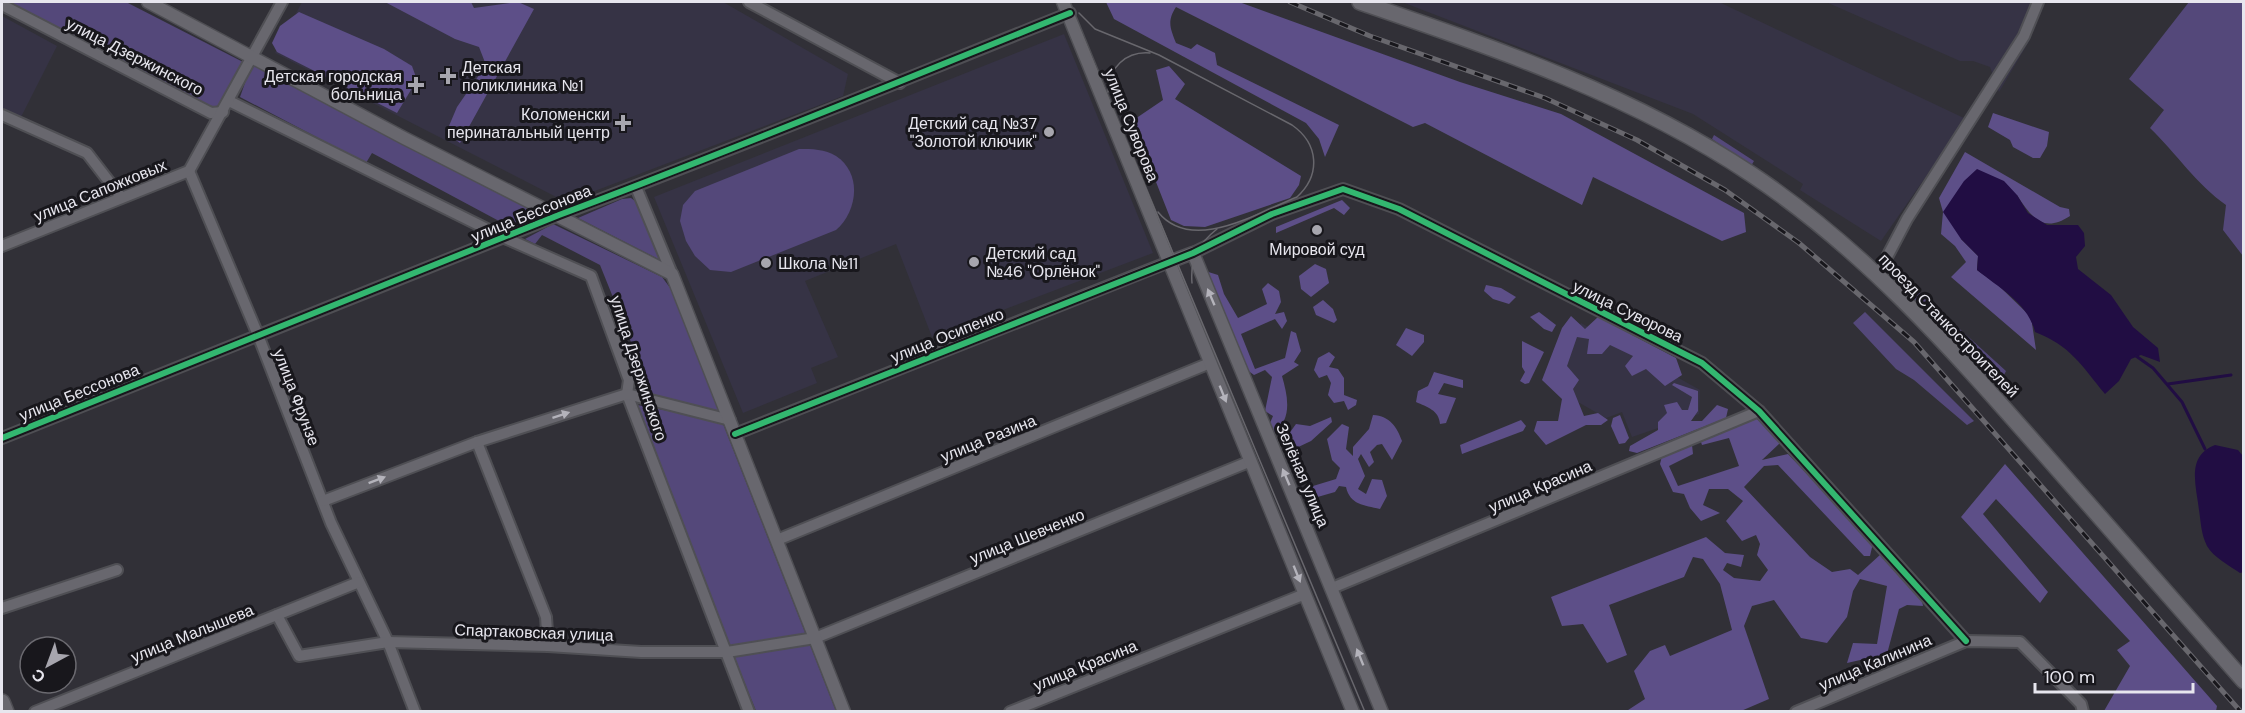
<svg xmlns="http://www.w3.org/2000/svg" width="2245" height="713" viewBox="0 0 2245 713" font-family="'DM Sans',sans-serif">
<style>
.built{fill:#363345}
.green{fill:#54487a}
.forest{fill:#5d4f88}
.water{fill:#210d43}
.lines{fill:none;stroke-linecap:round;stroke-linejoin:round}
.stream{stroke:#210d43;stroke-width:3}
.minor-casing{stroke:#4f4f54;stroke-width:14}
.tertiary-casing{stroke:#4f4f54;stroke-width:15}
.secondary-casing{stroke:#4f4f54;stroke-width:18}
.minor{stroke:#68676e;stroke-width:10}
.tertiary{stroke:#68676e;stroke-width:12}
.secondary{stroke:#68676e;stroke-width:15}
.tram{stroke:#68676d;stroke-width:1.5}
.rail-casing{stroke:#68676d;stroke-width:5}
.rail{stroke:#18171c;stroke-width:3;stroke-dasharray:9;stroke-linecap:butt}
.cycleway-casing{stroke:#18171c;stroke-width:10}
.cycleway{stroke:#33b770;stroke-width:6}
.oneway{fill:#b4b3bb}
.poi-dot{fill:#a7a6ae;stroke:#18171c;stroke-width:2}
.labels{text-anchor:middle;stroke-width:6;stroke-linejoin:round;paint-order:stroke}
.street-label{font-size:16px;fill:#e7e6ee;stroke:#18171c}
.poi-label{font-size:16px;fill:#e7e6ee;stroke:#18171c;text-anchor:start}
</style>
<rect width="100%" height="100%" fill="#313037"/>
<g class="built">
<polygon points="302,2 723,2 848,74 843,96 566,202 275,53"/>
<polygon points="1402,2 1719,2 1966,119 1881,241 1800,190 1803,184 1693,114"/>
<polygon points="1826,2 2045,2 2028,43 1999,92 1990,67 1973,61 1960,61"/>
<polygon points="2,16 57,46 21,117 2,109"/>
<polygon points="1064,34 1153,253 932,337 896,244 805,281 838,357 811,368 817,383 743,413 654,197"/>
<polygon points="1581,323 1700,390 1699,414 1632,437 1622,412 1606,418 1550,386"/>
</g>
<g class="green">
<polygon points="4,2 126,2 245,63 220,108 208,108"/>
<path d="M2189,2H2243V256L2223,230L2226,205C2197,185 2176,153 2150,128L2164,110L2129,79Z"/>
<polygon points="251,66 255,66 404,144 533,206 538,217 502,233 499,231 499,221 372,153 366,163 240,97"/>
<polygon points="1714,135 1754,161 1751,166 1712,139"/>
<path d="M799,149C812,149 825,149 836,156C863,174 857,212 836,230L731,272L710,270L695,256L686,241L680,221L683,205L695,191Z"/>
<polygon points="631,198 639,204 660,260 578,218 622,199"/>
<polygon points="553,224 662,277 671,289 721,412 638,391 639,381 645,377 600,265 542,235 535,244 525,239"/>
<polygon points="1889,265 2006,371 2002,379 1993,383 1949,333 1905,291 1890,273"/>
<polygon points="1865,312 1974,421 1967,425 1914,380 1896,369 1853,323"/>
<polygon points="632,404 722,421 836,711 756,711"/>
</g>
<g class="forest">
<polygon points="385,2 471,2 474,8 518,2 534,9 460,143 446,133 457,107 486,65 479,47 455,39"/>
<path d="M1106,2H1239L1460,82L1561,114L1744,213L1746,232L1722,241L1593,177L1582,205L1425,123L1413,127L1176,7C1167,21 1170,28 1176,43L1191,49L1197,44L1215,53L1217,65L1339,125L1325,157L1319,139L1306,123L1114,19Z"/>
<polygon points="299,12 384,49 412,66 417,80 397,113 277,52 272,43 280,26"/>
<polygon points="1169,66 1185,84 1175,99 1301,176 1299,185 1290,198 1205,227 1184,226 1171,220 1132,121 1163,100 1156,70"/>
<polygon points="1993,113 2049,132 2047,146 2040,158 2033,158 2013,147 2010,140 1988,127"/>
<path d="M1965,152L2060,207L2069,209L2070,216C2044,233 2032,219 2017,195L1961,239L1978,256L1977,270L1998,285L2031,317L2036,350L1951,277L1966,262L1955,246L1941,234L1943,212L1939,198Z"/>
<polygon points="1342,200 1350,208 1344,215 1334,208 1276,233 1276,227"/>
<polygon points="1315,264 1326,269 1329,283 1311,297 1301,289 1299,276"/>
<path d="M1202,270L1218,275L1224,294L1238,318L1267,304L1262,289L1268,283L1279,291L1281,302L1275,314L1284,312L1287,321L1282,329L1275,319L1241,334L1255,369L1285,358L1291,331L1296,333L1301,351L1294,362L1299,365L1282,376C1288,397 1293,420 1272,434L1267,430L1273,416L1265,411L1272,377L1265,370L1254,375L1243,367Z"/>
<polygon points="1486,285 1501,288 1516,297 1509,304 1493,299 1484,291"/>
<polygon points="1323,300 1333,309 1337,320 1334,323 1316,315 1313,307"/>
<polygon points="1539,312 1556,325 1552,332 1544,329 1530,317"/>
<polygon points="1571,316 1585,329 1598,317 1676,358 1682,375 1665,386 1646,369 1632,376 1625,366 1633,356 1610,345 1602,354 1587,354 1589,339 1577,337 1567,366 1579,380 1573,389 1584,416 1598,413 1608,420 1601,425 1586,425 1546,445 1534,431 1537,421 1558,421 1562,399 1542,380 1562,328"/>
<polygon points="1406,328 1424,335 1424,342 1412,356 1396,345"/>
<polygon points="1522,341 1544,352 1529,383 1525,384 1520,381 1525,372 1522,367"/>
<polygon points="1329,352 1335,357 1329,367 1338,369 1344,378 1344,395 1357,400 1356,405 1348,410 1344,401 1334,403 1328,395 1331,383 1327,375 1319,378 1314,370 1318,358"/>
<path d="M1434,372L1463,380V388L1444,383L1438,394L1456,398L1446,423L1440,424C1439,410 1427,407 1416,402L1418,391L1428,386Z"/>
<polygon points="1674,383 1698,391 1698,411 1691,421 1702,421 1717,405 1728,409 1726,418 1637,453 1629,451 1630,446 1658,430 1658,422 1667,413 1664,405 1677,402 1682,410 1688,410 1692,397 1672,385"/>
<path d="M1373,415C1390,416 1397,427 1402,441L1392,460L1382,444L1377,445L1370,452L1374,462L1369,467L1361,454L1358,459L1365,476L1358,489L1366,494L1372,479L1382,480L1387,496L1380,509C1364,505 1350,505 1346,487L1339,486L1335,492L1314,498L1309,493L1313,486L1336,479L1340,468L1332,460L1327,439L1342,424L1349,427L1346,449L1353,456V447L1369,429Z"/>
<polygon points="1620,415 1629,438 1625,443 1619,444 1611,426 1613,418"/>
<polygon points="1331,417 1332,422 1311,441 1292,450 1284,447 1283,442 1296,424 1310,426"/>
<polygon points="1756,418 1780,443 1762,460 1788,454 1873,543 1870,556 1864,556 1778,465 1764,466 1744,487 1810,557 1832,572 1850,569 1858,575 1881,554 1921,594 1923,606 1907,605 1899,609 1887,654 1847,663 1853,643 1877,644 1887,586 1860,579 1853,591 1847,617 1827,643 1801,638 1774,600 1752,606 1744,626 1769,699 1741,711 1625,712 1645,699 1634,671 1650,651 1665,645 1670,656 1732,630 1720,584 1703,559 1693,557 1684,577 1609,605 1627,655 1607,663 1583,624 1562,626 1551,597 1706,537 1725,553 1744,555 1741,567 1727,563 1723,570 1734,578 1760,581 1768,570 1757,555 1760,544 1756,535 1742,541 1726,521 1743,501 1728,489 1709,489 1703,505 1720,513 1701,521 1690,508 1684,494 1673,492 1660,464 1663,452 1692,445 1693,454 1669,466 1678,486 1739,466 1729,438 1702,445 1700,439 1737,421"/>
<polygon points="1521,420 1526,426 1523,431 1462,454 1460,445"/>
<polygon points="2005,464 2217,706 2216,711 2104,711 2130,666 2117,650 2130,641 1996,499 1983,514 2048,592 2040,603 1961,517"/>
</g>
<g class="water">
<path d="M1977,169L2004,181L2017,195L2028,213L2047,225H2078L2084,233L2085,246L2076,257L2078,269L2111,295L2133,327L2158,348L2160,362L2141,355L2131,359L2119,381L2105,394C2081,365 2071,346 2035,332C2028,303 1999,288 1977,270L1978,256L1961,239L1943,212L1964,181Z"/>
<path d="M2215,445L2238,450L2243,456L2244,572L2240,573C2230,566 2213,557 2207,546C2201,534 2201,523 2199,510C2196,485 2186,456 2215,445Z"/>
</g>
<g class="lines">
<g class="stream">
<polyline points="2136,356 2153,368 2182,402 2205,449"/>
<polyline points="2168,384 2231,375"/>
</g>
<g class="minor-casing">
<g id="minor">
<polyline points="749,2 900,83"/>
<polyline points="2,5 211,113 223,112"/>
<polyline points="229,101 505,238 591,276 629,380 627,394 749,712"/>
<polyline points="2,115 87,153 121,197"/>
<polyline points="189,171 258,335 331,523 388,642 415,712"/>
<polyline points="636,187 672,274"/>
<polyline points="2,246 189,171 282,2"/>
<polyline points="1193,253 1272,214 1343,189 1399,209 1702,363 1759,411 1966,641"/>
<polyline points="1878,274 1907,219 2024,36 2038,2"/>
<polyline points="735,434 1169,262"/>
<path d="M2,438L559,215C731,151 900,81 1070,13"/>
<polyline points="477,442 546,617 548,646"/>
<polyline points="323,501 477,442 627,394 730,420"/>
<polyline points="777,540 1210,363"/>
<polyline points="1332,588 1759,411"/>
<polyline points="2,608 117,570"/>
<polyline points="277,615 299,656 388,642 548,646 641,652 727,652 815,638 1251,461"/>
<polyline points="35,712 359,582"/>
<polyline points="1010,712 1305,594"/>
<polyline points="1796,712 1966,641 2020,642 2081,704 2083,712"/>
</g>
</g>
<g class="tertiary-casing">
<g id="tertiary">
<polyline points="148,2 404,138 672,274 844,712"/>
<polyline points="1063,2 1353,712"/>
<polyline points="1169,262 1193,253 1382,712"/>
</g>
</g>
<g class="secondary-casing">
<g id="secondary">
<path d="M1360,2C1494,48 1631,94 1751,174C1864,249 1951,348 2040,449C2108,526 2176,604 2244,681"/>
<polyline points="2,702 6,712"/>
</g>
</g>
<use href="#minor" class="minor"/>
<use href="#tertiary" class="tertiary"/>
<use href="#secondary" class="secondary"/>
<g class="tram">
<polyline points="1068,2 1365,712"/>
<path d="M1079,13L1095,29L1159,55L1292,125C1319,144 1321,175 1297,197C1257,213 1192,254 1158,212"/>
<path d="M1108,92C1108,68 1126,51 1150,53"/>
<path d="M1192,283C1190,259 1198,244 1217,229"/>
</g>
<g class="rail-casing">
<polyline id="rail" points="1290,2 1370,36 1545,98 1637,140 1725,190 1799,243 1914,342 2241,712"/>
</g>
<use href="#rail" class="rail"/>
<g class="cycleway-casing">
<g id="cycleway">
<polyline points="735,434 1193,253 1272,214 1343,189 1399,209 1702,363 1759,411 1966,641"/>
<path d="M2,438L559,215C731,151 900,81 1070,13"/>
</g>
</g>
<use href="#cycleway" class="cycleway"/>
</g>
<defs><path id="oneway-solid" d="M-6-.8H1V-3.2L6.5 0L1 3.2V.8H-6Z" transform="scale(1.5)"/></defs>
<g class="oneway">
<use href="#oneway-solid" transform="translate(1211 297) rotate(-113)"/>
<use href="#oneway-solid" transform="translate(1223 394) rotate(68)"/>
<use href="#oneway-solid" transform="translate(561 415) rotate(-18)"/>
<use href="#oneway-solid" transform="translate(1286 477) rotate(-113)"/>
<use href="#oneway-solid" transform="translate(377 480) rotate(-21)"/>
<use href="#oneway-solid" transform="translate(1297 574) rotate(68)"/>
<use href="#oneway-solid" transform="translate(1360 657) rotate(-112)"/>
</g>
<g class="poi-dot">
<path d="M445 67h6v6h6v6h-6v6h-6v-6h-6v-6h6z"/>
<path d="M413 76h6v6h6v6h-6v6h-6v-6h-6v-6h6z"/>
<path d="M620 114h6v6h6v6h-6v6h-6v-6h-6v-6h6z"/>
<circle cx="1049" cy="132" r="6"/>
<circle cx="1317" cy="230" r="6"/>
<circle cx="974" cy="262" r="6"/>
<circle cx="766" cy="263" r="6"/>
</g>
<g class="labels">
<g class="street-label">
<text transform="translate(135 56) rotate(27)" y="6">улица Дзержинского</text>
<text transform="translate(1132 125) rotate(68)" y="6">улица Суворова</text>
<text transform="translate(100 190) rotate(-22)" y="6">улица Сапожковых</text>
<text transform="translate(531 213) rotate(-22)" y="6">улица Бессонова</text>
<text transform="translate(1628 311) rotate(26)" y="6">улица Суворова</text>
<text transform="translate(1949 325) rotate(46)" y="6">проезд Станкостроителей</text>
<text transform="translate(947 335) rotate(-22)" y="6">улица Осипенко</text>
<text transform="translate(639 368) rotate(72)" y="6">улица Дзержинского</text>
<text transform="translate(79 392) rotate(-22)" y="6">улица Бессонова</text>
<text transform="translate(297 397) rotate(69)" y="6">улица Фрунзе</text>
<text transform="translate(988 438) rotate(-22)" y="6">улица Разина</text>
<text transform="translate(1303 475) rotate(67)" y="6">Зелёная улица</text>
<text transform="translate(1540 486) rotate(-23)" y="6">улица Красина</text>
<text transform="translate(1027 536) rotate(-22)" y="6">улица Шевченко</text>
<text transform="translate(534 632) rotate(2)" y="6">Спартаковская улица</text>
<text transform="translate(192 633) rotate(-22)" y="6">улица Малышева</text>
<text transform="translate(1875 662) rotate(-23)" y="6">улица Калинина</text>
<text transform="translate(1085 665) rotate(-22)" y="6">улица Красина</text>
</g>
<g class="poi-label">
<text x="462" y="73">Детская<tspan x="462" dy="18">поликлиника №1</tspan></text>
<text x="402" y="82" text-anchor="end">Детская городская<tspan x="402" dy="18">больница</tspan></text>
<text x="610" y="120" text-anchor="end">Коломенски<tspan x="610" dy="18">перинатальный центр</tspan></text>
<text x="1037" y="129" text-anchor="end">Детский сад №37<tspan x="1037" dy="18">"Золотой ключик"</tspan></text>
<text x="1317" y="255" text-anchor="middle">Мировой суд</text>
<text x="986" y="259">Детский сад<tspan x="986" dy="18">№46 "Орлёнок"</tspan></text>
<text x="778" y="269">Школа №11</text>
</g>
</g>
<rect width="2245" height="713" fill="none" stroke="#e7e6ee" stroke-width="6"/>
<g transform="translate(48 665) rotate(221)"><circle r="28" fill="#18171c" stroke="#6b6a70" stroke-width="1.5"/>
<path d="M0-4.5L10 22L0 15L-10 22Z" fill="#a7a6ae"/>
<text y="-9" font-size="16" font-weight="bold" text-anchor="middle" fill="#e7e6ee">С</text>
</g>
<path d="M2035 683v9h158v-9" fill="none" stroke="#e7e6ee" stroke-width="3"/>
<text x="2044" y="683" font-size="18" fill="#e7e6ee" stroke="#18171c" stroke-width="4.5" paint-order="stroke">100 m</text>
</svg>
